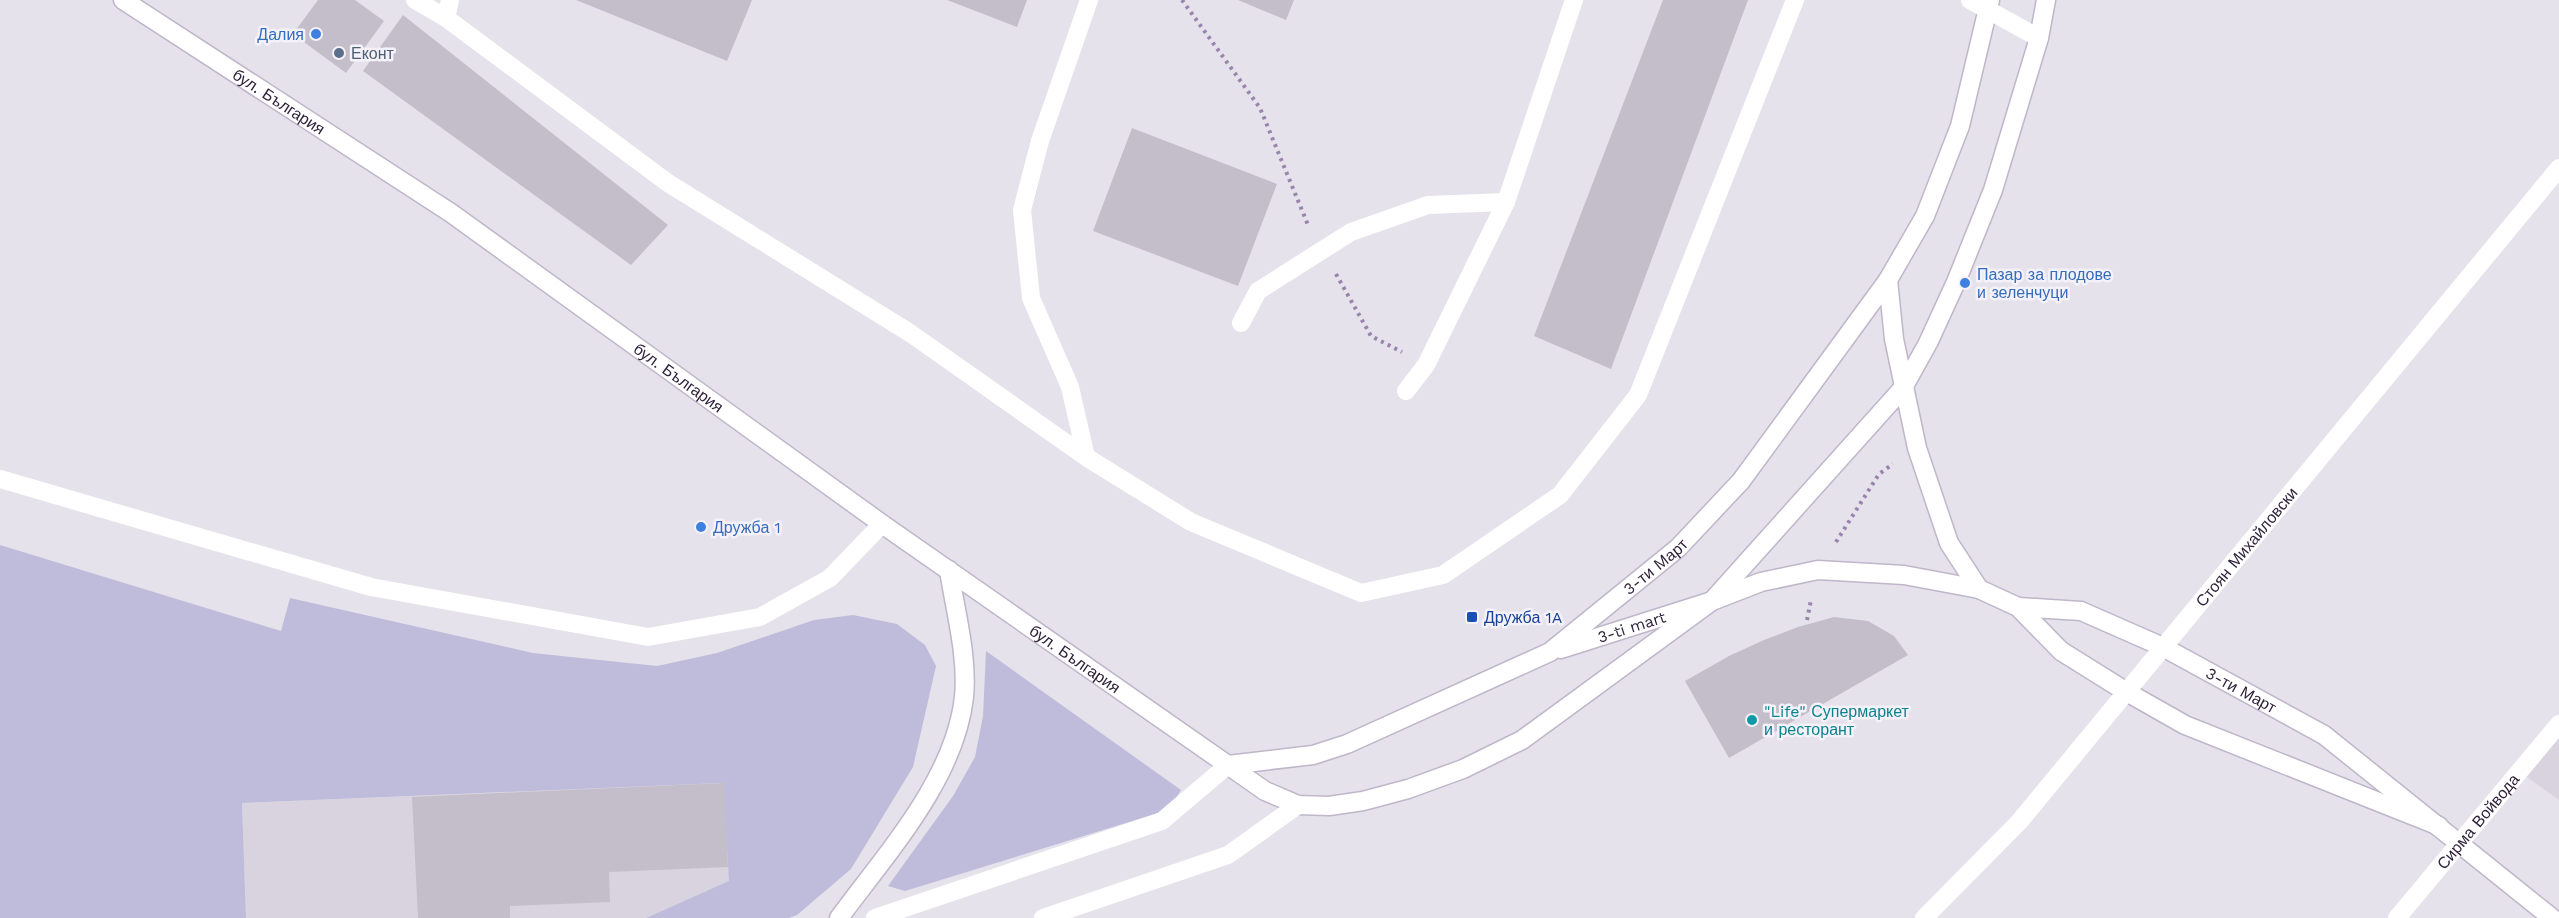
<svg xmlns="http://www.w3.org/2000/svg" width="2559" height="918" viewBox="0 0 2559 918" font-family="'Work Sans',sans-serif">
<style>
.built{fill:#d8d3df}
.green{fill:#bfbcdb}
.building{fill:#c4becb}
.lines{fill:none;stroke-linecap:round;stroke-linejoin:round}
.secondary-casing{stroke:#bfb6ca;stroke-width:21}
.path{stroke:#9884ac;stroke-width:4;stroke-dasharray:3 4.5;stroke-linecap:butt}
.lane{stroke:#fff;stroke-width:18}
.street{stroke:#fff;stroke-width:18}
.secondary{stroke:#fff;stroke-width:18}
.shop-dot{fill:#3f7fe0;stroke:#f4f2f8;stroke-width:2}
.service-dot{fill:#5c6f8a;stroke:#f4f2f8;stroke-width:2}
.transit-dot{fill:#1a4fb4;stroke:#f4f2f8;stroke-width:2}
.culture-dot{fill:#0f9aa8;stroke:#f4f2f8;stroke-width:2}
.labels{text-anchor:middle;stroke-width:5;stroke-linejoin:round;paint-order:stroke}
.shop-label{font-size:16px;fill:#366cbe;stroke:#f4f2f8;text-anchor:start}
.service-label{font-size:16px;fill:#4e5e75;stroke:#f4f2f8;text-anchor:start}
.street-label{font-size:16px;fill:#30233b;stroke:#f4f2f8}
.transit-label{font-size:16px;fill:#164399;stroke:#f4f2f8;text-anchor:start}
.culture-label{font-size:16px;fill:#0d838f;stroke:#f4f2f8;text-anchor:start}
</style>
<rect width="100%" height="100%" fill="#e5e2eb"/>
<g class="built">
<polygon points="2559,724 2559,800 2520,772"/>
<polygon points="724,783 730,881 646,918 246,918 242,803"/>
</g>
<g class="green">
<polygon points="0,545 281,631 290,598 533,653 657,666 717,653 814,620 853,615 897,624 925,645 936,666 913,767 851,869 797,915 789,918 646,918 729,881 723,783 242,803 246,918 0,918"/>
<polygon points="986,651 1181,790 1168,810 905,891 888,886 953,796 975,757 983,716"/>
</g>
<g class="building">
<polygon points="318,0 355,0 384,21 346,73 293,34"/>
<polygon points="576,0 752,0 727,61"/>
<polygon points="947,0 1027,0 1017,27"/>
<polygon points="1238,0 1294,0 1286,20"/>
<polygon points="1663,0 1748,0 1611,369 1534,336"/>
<polygon points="403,15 668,225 631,265 363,71"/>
<polygon points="1132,128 1277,184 1238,286 1093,231"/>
<polygon points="1834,617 1868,621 1894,636 1908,655 1729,758 1685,681 1729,656 1764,640 1798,627"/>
<polygon points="724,783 728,867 609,872 610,902 510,906 510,918 418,918 412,797"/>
</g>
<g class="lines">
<g class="secondary-casing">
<g id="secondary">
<path id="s3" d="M123,0L451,213L882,524L1265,791L1298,805L1329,806L1363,801L1408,789L1463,769L1522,740L1712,601L1903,388L1928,343L1956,282L1993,190L2039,38L2046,0"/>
<polyline points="1888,280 1894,339 1917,448 1949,543 1979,589"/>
<path id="s4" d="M2018,607L2081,611L2163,647L2324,735L2552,918"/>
<path id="s5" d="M1561,649L1712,601L1761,582L1818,570L1904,575L1979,589L2018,607L2061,651L2125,691L2185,725L2439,826"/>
<path id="s6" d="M1228,765L1313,755L1347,744L1550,652L1678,548L1741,481L1888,280L1925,216L1960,126L1990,0"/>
<path d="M839,918C886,854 955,779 964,697C968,656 955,610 949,570"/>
</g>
</g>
<g class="path">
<polyline points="1182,0 1260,108 1308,225"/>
<polyline points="1336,274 1371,336 1402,352"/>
<polyline points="1836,542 1879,474 1893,464"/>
<polyline points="1807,620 1811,600"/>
</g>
<g class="lane">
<polyline points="446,18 450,0"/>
<polyline points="1241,323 1258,291 1351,232 1428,205 1506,202"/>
<polyline points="1406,391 1426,365 1506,202 1574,0"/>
<polyline points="1086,457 1070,387 1031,298 1022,210 1040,141 1089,0"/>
<polyline points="0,479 371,587 648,637 760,617 830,578 882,524"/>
<polyline points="875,918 1162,821 1228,765"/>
<polyline points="1043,918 1228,855 1298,805"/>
</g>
<g class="street">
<polyline points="415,0 446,18 668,183 910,333 1086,457 1191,522 1361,593 1443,575 1560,495 1638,395 1795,0"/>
<polyline points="1970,0 2039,38"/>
<path id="s1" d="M1924,918L2019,822L2559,168"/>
<path id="s2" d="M2397,918L2559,724"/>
</g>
<use href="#secondary" class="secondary"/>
</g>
<g class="shop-dot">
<circle cx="316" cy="34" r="6"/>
<circle cx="1965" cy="283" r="6"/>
<circle cx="701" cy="527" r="6"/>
</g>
<circle class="service-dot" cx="339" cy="53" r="6"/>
<rect class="transit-dot" x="1466" y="611" width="12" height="12" rx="3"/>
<circle class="culture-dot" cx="1752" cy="720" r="6"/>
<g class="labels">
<g class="shop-label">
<text x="304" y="40" text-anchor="end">Далия</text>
<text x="1977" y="280">Пазар за плодове<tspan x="1977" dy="18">и зеленчуци</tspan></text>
<text x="713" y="533">Дружба 1</text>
</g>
<g class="service-label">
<text x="351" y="59">Еконт</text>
</g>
<g class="street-label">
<text dy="6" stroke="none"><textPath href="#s3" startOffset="186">бул. България</textPath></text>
<text dy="6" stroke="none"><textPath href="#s3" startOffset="672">бул. България</textPath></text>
<text dy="6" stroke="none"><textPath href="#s1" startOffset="492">Стоян Михайловски</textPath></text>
<text dy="6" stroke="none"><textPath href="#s6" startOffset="480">3-ти Март</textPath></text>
<text dy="6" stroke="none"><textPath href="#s5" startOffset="74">3-ti mart</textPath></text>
<text dy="6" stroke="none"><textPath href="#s3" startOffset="1158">бул. България</textPath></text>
<text dy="6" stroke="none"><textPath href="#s4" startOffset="242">3-ти Март</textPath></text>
<text dy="6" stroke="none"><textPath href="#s2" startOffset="126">Сирма Войвода</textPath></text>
</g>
<g class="transit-label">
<text x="1484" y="623">Дружба 1A</text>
</g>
<g class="culture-label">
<text x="1764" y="717">"Life" Супермаркет<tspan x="1764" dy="18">и ресторант</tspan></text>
</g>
</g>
</svg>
